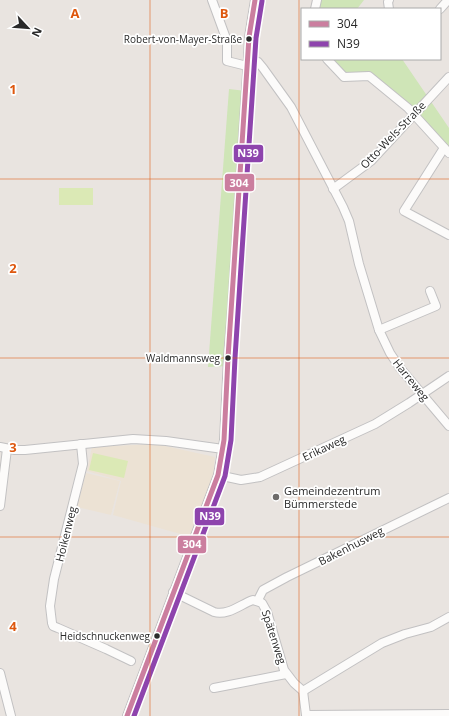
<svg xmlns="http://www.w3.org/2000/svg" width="449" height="716" viewBox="0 0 449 716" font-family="'Open Sans',sans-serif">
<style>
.education{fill:#ece2d4}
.green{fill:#cfe5b7}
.pitch{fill:#dbe9b5}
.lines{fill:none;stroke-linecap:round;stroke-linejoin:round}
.minor-casing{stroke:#c2c1c2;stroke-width:10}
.minor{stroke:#fcfbfa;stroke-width:8}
.bus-1-casing{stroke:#fff;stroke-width:8}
.bus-2-casing{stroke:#fff;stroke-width:8}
.bus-1{stroke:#cb7e9f;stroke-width:5}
.bus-2{stroke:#8e44ad;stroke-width:5}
.grid{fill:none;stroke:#de570e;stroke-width:1;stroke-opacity:0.55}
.bus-dot{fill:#2a2a2a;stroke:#fff;stroke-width:1.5}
.poi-dot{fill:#6d6b6a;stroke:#fff;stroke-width:1.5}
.labels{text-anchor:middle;stroke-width:3.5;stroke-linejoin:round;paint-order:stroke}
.bus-label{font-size:10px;fill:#2a2a2a;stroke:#fff;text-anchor:end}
.street-label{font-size:11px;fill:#2a2a2a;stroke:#fff}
.poi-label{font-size:11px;fill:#2a2a2a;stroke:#fff;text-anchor:start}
.grid-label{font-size:13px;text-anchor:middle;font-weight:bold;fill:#de570e;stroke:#fff;stroke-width:3.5;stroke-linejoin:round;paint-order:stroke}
.line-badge{stroke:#fff;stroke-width:1.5}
.badge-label{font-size:11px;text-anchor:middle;font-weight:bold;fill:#fff}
</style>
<rect width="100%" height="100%" fill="#e9e4e0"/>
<g class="education">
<polygon points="156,444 215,457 213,476 191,537 113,515 121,481 87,471 92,447"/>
<polygon points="86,473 120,481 111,515 77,507"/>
</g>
<g class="green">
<polygon points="317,0 364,0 357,9 315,9"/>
<polygon points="327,59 402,59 449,128 449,153 370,76 344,77"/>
<polygon points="229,89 246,91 228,366 208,367"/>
</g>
<g class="pitch">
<rect x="59" y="188" width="34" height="17"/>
<polygon points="93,453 128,461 124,478 89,470"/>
</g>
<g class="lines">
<g class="minor-casing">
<g id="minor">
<polyline points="212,0 227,41 227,61 247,66"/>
<polyline points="389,0 388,2 389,9"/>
<polyline points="315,9 317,0"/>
<polyline points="440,9 448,0"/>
<polyline points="248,58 258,62 263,68 291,107 343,207 349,221 359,264 379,330 390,353 400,368 449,426"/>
<polyline points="327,59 344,77 369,76 408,108 449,153"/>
<polyline points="444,148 404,211 449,235"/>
<polyline points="333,189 371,161 449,77"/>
<polyline points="379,330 436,306 430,291"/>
<polyline points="81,444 83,464 54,579 50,606 52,623 53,626 58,628 106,649 131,661"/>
<polyline points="0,447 15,450 25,450 133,439 166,441 223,449"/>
<polyline points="218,475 241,480 260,477 375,424 409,403 449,376"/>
<polyline points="0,506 7,449"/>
<path d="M173,592L214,612C228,616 241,604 253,600L262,603L267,612L284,670L294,683L303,691L306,715L449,714"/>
<polyline points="258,600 263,590 287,577 449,498"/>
<polyline points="0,673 11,716"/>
<polyline points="214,688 286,674"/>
<polyline points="303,691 382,643 405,634 431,627 449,617"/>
<polyline points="127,716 218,475 224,440 228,358 232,308 248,58 249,37 255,0"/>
</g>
</g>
<use href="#minor" class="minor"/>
<g class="bus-1-casing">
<polyline id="bus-1" points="127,716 218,475 224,440 228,358 249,37 255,0"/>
</g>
<g class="bus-2-casing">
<polyline id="bus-2" points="134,716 225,476 231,440 235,358 256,38 262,1"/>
</g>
<use href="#bus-1" class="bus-1"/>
<use href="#bus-2" class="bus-2"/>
</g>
<path class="grid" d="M150,0V716M299,0V716M0,179H449M0,358H449M0,537H449"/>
<g class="bus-dot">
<circle cx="249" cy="39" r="3.5"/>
<circle cx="228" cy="358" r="3.5"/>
<circle cx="157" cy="636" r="3.5"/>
</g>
<circle class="poi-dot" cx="276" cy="497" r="4"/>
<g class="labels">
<g class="bus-label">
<text x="242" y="43">Robert-von-Mayer-Straße</text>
<text x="220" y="362">Waldmannsweg</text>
<text x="150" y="640">Heidschnuckenweg</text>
</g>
<g class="street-label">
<text transform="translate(393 135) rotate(-46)" y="4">Otto-Wels-Straße</text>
<text transform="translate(411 380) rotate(51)" y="4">Harreweg</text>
<text transform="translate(324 448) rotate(-25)" y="4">Erikaweg</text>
<text transform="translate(66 534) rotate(-76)" y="4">Hoikenweg</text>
<text transform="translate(351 546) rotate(-27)" y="4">Bakenhusweg</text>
<text transform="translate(274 637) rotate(72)" y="4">Spätenweg</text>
</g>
<g class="poi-label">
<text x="284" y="495">Gemeindezentrum<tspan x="284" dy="13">Bümmerstede</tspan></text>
</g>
</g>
<g class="grid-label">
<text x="75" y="18">A</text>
<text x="224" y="18">B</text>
<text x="13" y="94">1</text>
<text x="13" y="273">2</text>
<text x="13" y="452">3</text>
<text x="13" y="631">4</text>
</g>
<g class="line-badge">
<rect x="233" y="144" width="31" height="19" rx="4" fill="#8e44ad"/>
<rect x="224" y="173" width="31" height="19" rx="4" fill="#cb7e9f"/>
<rect x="194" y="507" width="31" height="19" rx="4" fill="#8e44ad"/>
<rect x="177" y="535" width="30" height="19" rx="4" fill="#cb7e9f"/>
</g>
<g class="badge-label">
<text x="248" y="157">N39</text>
<text x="239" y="187">304</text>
<text x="210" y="520">N39</text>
<text x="192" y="548">304</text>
</g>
<rect x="301" y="8" width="140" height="52" fill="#ffffff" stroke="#aaaaaa"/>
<rect x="309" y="21" width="20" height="6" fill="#cb7e9f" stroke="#aaaaaa"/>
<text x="337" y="28" font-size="12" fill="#2a2a2a">304</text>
<rect x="309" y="41" width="20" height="6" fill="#8e44ad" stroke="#aaaaaa"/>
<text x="337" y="48" font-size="12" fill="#2a2a2a">N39</text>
<g transform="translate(28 28) rotate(116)" stroke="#ffffff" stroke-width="3" paint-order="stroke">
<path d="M0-3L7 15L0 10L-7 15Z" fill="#2a2a2a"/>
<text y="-6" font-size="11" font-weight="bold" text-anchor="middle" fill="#2a2a2a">N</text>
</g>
</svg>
